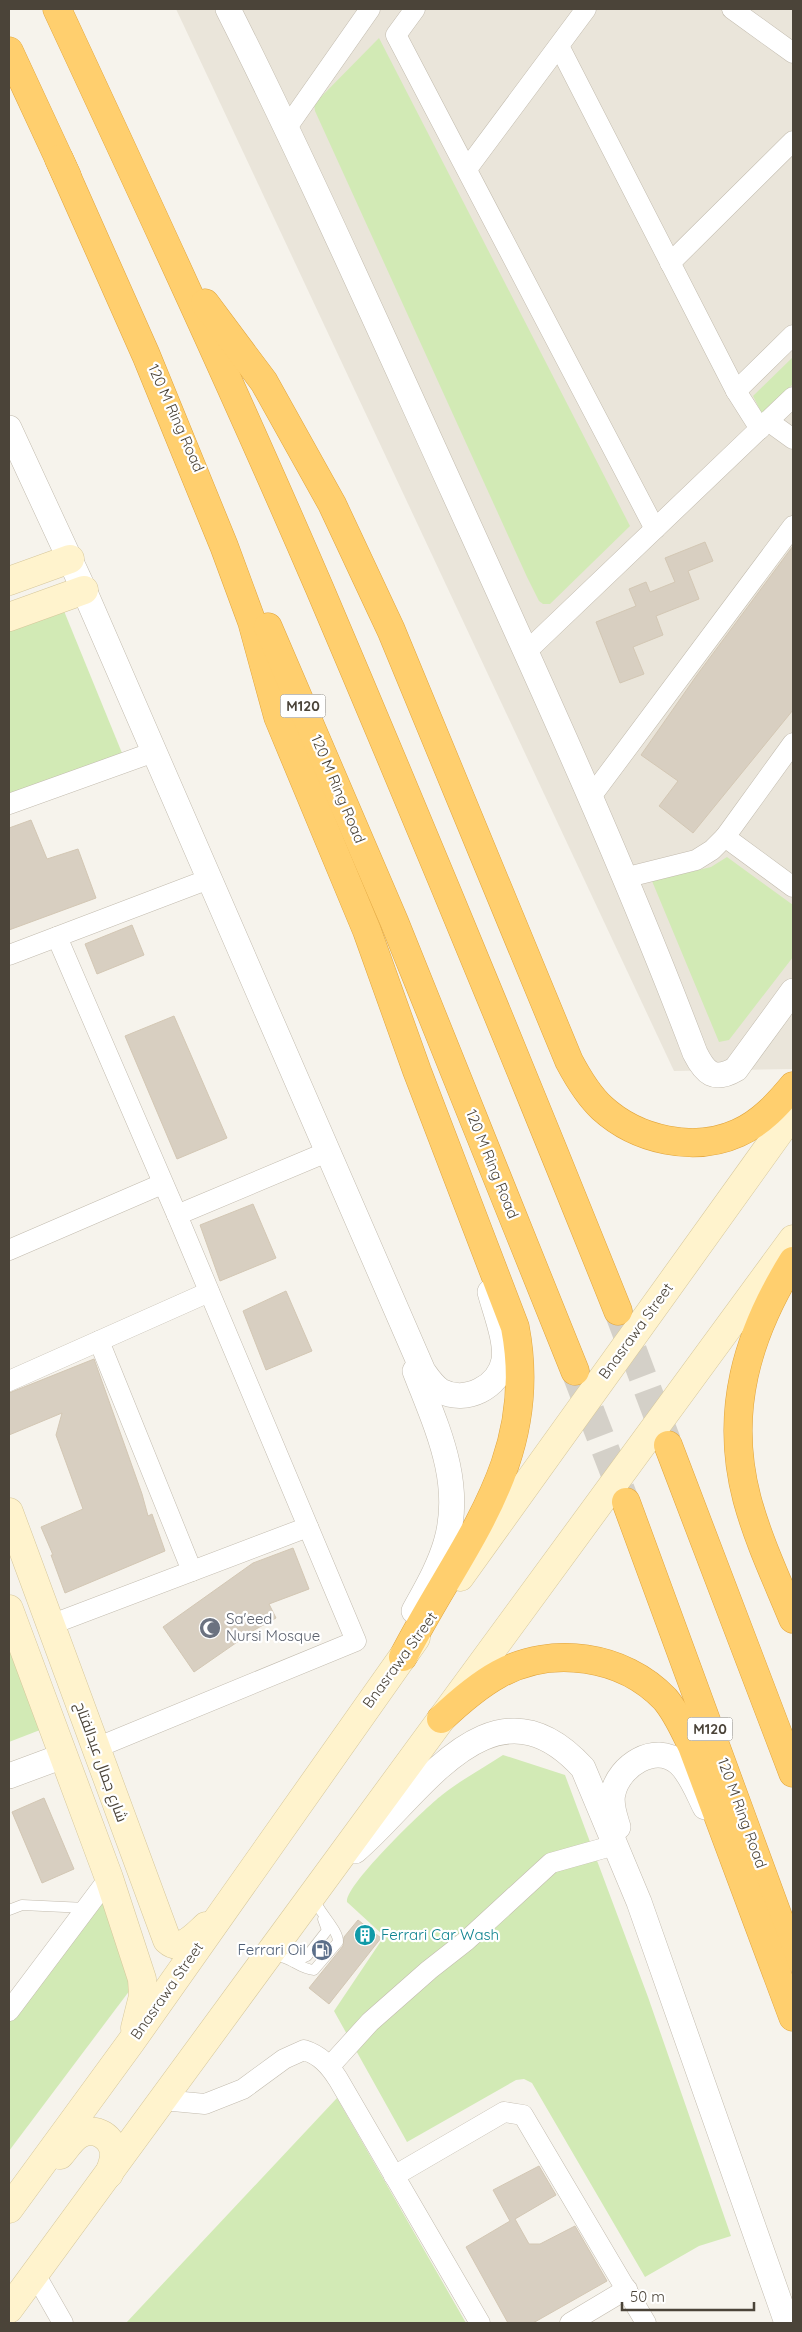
<svg xmlns="http://www.w3.org/2000/svg" width="802" height="2332" viewBox="0 0 802 2332" font-family="Quicksand,Cairo,sans-serif">
<style>
.residential{fill:#eae5da}
.green{fill:#d2eab5}
.building{fill:#d8cfc1;stroke:#d3c7b4}
.lines{fill:none;stroke-linecap:round;stroke-linejoin:round}
.motorway-tunnel{stroke:#d4d0c8;stroke-width:28;stroke-dasharray:28 14;stroke-linecap:butt}
.service-casing{stroke:#c2bbae;stroke-width:11}
.minor-casing{stroke:#c2bbae;stroke-width:21}
.tertiary-casing{stroke:#c2bbae;stroke-width:26}
.secondary-casing{stroke:#d6c79b;stroke-width:29}
.motorway-casing{stroke:#e0a43c;stroke-width:29}
.service{stroke:#fff;stroke-width:10}
.minor{stroke:#fff;stroke-width:20}
.tertiary{stroke:#fff;stroke-width:25}
.secondary{stroke:#fff3cd;stroke-width:28}
.motorway{stroke:#ffcf6e;stroke-width:28}
.labels{text-anchor:middle;stroke-width:4.5;stroke-linejoin:round;paint-order:stroke}
.shield{fill:#fff;stroke:#817c74;stroke-width:1}
.shield-label{font-size:14px;font-weight:bold;fill:#4b4439}
.street-label{font-size:15px;fill:#4b4439;stroke:#fff}
.worship-label{font-size:15px;fill:#5b616d;stroke:#fff;text-anchor:start}
.culture-label{font-size:15px;fill:#0d838f;stroke:#fff;text-anchor:start}
.service-label{font-size:15px;fill:#4e5e75;stroke:#fff;text-anchor:end}
</style>
<rect width="100%" height="100%" fill="#f6f3ec"/>
<polygon class="residential" points="176,9 793,9 793,1069 674,1071"/>
<g class="green">
<polygon points="379,38 630,526 550,604 543,604 539,601 527,577 315,111 314,104"/>
<polygon points="793,357 793,384 762,414 753,396"/>
<polygon points="64,611 122,753 9,794 9,631"/>
<polygon points="727,857 793,905 793,957 729,1040 719,1042 652,881 711,867"/>
<polygon points="9,1645 40,1730 9,1742"/>
<path d="M503,1755L565,1775L648,1997L731,2236L699,2246L645,2277L532,2083L524,2079L516,2080L407,2142L334,2011L383,1938V1935L347,1902C345,1885 425,1808 442,1795C461,1780 483,1768 503,1755Z"/>
<polygon points="108,1895 133,1986 9,2151 9,2020"/>
<polygon points="337,2098 466,2323 126,2323"/>
</g>
<g class="building">
<polygon points="705,542 713,561 688,571 699,599 656,616 663,635 633,647 644,674 620,683 596,622 636,606 629,589 646,582 650,592 675,582 665,558"/>
<polygon points="793,546 793,710 693,833 659,806 678,781 641,755 697,675"/>
<polygon points="31,820 47,859 78,849 96,898 9,930 9,828"/>
<polygon points="132,925 144,955 97,974 85,944"/>
<polygon points="174,1016 227,1138 177,1159 125,1036"/>
<polygon points="253,1204 276,1258 220,1281 200,1225"/>
<polygon points="286,1291 312,1351 266,1370 243,1311"/>
<polygon points="94,1359 142,1494 148,1516 152,1514 165,1551 65,1593 51,1555 53,1555 41,1527 83,1509 56,1435 62,1413 9,1435 9,1393"/>
<polygon points="293,1548 309,1589 269,1604 276,1618 256,1629 194,1672 163,1627 253,1563"/>
<polygon points="44,1798 74,1869 42,1883 12,1812"/>
<polygon points="358,1920 381,1938 329,2004 309,1988 343,1946 344,1937"/>
<polygon points="539,2166 556,2195 515,2219 529,2244 540,2244 575,2226 607,2281 533,2323 508,2323 466,2247 510,2221 493,2190"/>
</g>
<g class="lines">
<g class="motorway-tunnel">
<polyline points="618,1311 667,1441"/>
<polyline points="575,1371 624,1498"/>
</g>
<g class="service-casing">
<g id="service">
<polyline points="9,1910 22,1905 86,1908"/>
<path d="M272,1957C289,1954 298,1969 314,1970L338,1942C339,1931 319,1912 314,1899"/>
<polyline points="294,1962 307,1956 325,1933 327,1930 323,1919"/>
</g>
</g>
<g class="minor-casing">
<g id="minor">
<polyline points="415,9 396,35 655,529"/>
<polyline points="732,9 793,53"/>
<polyline points="559,46 736,391 760,429"/>
<polyline points="288,126 370,9"/>
<polyline points="467,169 586,9"/>
<polyline points="670,263 793,141"/>
<polyline points="736,391 793,335"/>
<polyline points="768,421 793,439"/>
<polyline points="526,652 793,397"/>
<polyline points="590,798 793,526"/>
<polyline points="9,804 154,752"/>
<polyline points="725,837 793,887"/>
<polyline points="624,878 696,860 712,850 725,837 793,743"/>
<polyline points="57,937 177,1215 356,1641 96,1748"/>
<polyline points="9,955 209,879"/>
<polyline points="177,1215 327,1152"/>
<polyline points="9,1250 162,1184"/>
<polyline points="99,1341 192,1571"/>
<polyline points="9,1381 209,1292"/>
<polyline points="50,1625 308,1527"/>
<polyline points="9,2011 109,1878"/>
<polyline points="330,2066 370,2022 429,1970 466,1941 551,1863 615,1845"/>
<path d="M162,2100L205,2104L243,2089L284,2059L304,2050C320,2055 329,2065 338,2079L480,2323"/>
<polyline points="394,2176 504,2112 523,2115 646,2323"/>
<polyline points="35,2274 63,2323"/>
<polyline points="570,2323 627,2289"/>
</g>
</g>
<g class="tertiary-casing">
<g id="tertiary">
<path d="M228,9C308,168 380,331 454,493C538,678 623,863 695,1053C705,1073 714,1082 736,1069L793,991"/>
<path d="M9,428L84,590L423,1371C428,1378 433,1386 441,1391C466,1404 499,1387 504,1360C507,1341 495,1311 490,1292"/>
<path d="M414,1611C426,1589 439,1567 446,1543C464,1482 436,1426 415,1371"/>
<polyline points="9,1776 63,1756"/>
<path d="M618,1827C615,1817 610,1804 613,1793C619,1766 655,1742 679,1763C691,1774 698,1793 705,1807"/>
<path d="M355,1851C420,1796 492,1668 583,1768L639,1902L787,2323"/>
</g>
</g>
<g class="secondary-casing">
<g id="secondary">
<polyline points="9,581 70,559"/>
<polyline points="9,617 84,590"/>
<path d="M9,1512L167,1940C181,1953 195,1936 206,1926"/>
<polyline points="460,1577 793,1113"/>
<polyline points="9,1609 109,1878 142,1979 143,1996 135,2028"/>
<path d="M60,2155C66,2148 72,2138 80,2134C95,2126 114,2137 114,2155C114,2161 111,2168 109,2174"/>
<polyline points="9,2209 131,2042 416,1638"/>
<polyline points="9,2309 793,1239"/>
</g>
</g>
<g class="motorway-casing">
<g id="motorway">
<path d="M57,9C146,200 235,392 319,587C421,827 521,1069 618,1311"/>
<polyline points="9,51 67,176"/>
<path d="M59,159L146,355L224,546L252,622L278,717L367,931L417,1071L515,1327C541,1462 460,1545 403,1657"/>
<path d="M205,303L264,382L332,504L391,630L569,1061C578,1078 588,1095 602,1108C637,1140 694,1153 738,1133C761,1123 778,1104 793,1086"/>
<polyline points="268,627 394,921 575,1371"/>
<path d="M793,1261C747,1335 724,1412 747,1499C758,1540 777,1580 793,1619"/>
<polyline points="668,1445 793,1773"/>
<polyline points="626,1502 793,1957"/>
<path d="M441,1719C459,1702 477,1686 499,1674C552,1645 623,1655 665,1699C677,1713 684,1730 692,1746L793,2017"/>
</g>
</g>
<use href="#service" class="service"/>
<use href="#minor" class="minor"/>
<use href="#tertiary" class="tertiary"/>
<use href="#secondary" class="secondary"/>
<use href="#motorway" class="motorway"/>
</g>
<defs>
<g id="mosque-disc" transform="scale(1.125)"><circle r="9.5" fill="#6b7280" stroke="#fff"/><path d="M3.5-4.9A6 6 0 1 0 3.5 4.9A5 5 0 1 1 3.5-4.9Z" fill="#fff"/></g>
<g id="building-disc" transform="scale(1.125)"><circle r="9.5" fill="#0f9aa8" stroke="#fff"/><path d="M-4-6H4V6H1V3H-1V6H-4ZM-2.5-4.3h1.7v1.8h-1.7ZM.8-4.3h1.7v1.8H.8ZM-2.5-1h1.7V.8h-1.7ZM.8-1h1.7V.8H.8Z" fill="#fff"/></g>
<g id="fuel-disc" transform="scale(1.125)"><circle r="9.5" fill="#5c6f8a" stroke="#fff"/><path d="M-5.5-6h7V0h2V4h1.3V-2.5L3-4.5l.8-.8L6-3V5H2.5V1h-1V6h-7ZM-4.2-4.7v3.2H.2V-4.7Z" fill="#fff"/></g>
</defs>
<g fill-rule="evenodd">
<use href="#mosque-disc" x="210" y="1628"/>
<use href="#building-disc" x="365" y="1935"/>
<use href="#fuel-disc" x="322" y="1950"/>
</g>
<g class="labels">
<g class="shield">
<rect x="280.5" y="694.5" width="45" height="23" rx="4"/>
<rect x="687.5" y="1717.5" width="45" height="23" rx="4"/>
</g>
<g class="shield-label">
<text x="303" y="711">M120</text>
<text x="710" y="1734">M120</text>
</g>
<g class="street-label">
<text transform="translate(176 418) rotate(66)" y="5">120 M Ring Road</text>
<text transform="translate(338 789) rotate(67)" y="5">120 M Ring Road</text>
<text transform="translate(492 1164) rotate(68)" y="5">120 M Ring Road</text>
<text transform="translate(636 1331) rotate(-54)" y="5">Bnasrawa Street</text>
<text transform="translate(400 1660) rotate(-54)" y="5">Bnasrawa Street</text>
<text transform="translate(101 1762) rotate(70)" y="5">شارع جمال عبدالفتاح</text>
<text transform="translate(742 1813) rotate(70)" y="5">120 M Ring Road</text>
<text transform="translate(167 1991) rotate(-55)" y="5">Bnasrawa Street</text>
</g>
<g class="worship-label">
<text x="226" y="1624">Sa'eed<tspan x="226" dy="17">Nursi Mosque</tspan></text>
</g>
<g class="culture-label">
<text x="381" y="1940">Ferrari Car Wash</text>
</g>
<g class="service-label">
<text x="306" y="1955">Ferrari Oil</text>
</g>
</g>
<rect width="802" height="2332" fill="none" stroke="#4b4439" stroke-width="20"/>
<path d="M622 2302v8h132v-8" fill="none" stroke="#4b4439" stroke-width="2.5"/>
<text x="630" y="2302" font-size="15" fill="#4b4439" stroke="#ffffff" stroke-width="4" paint-order="stroke">50 m</text>
</svg>
